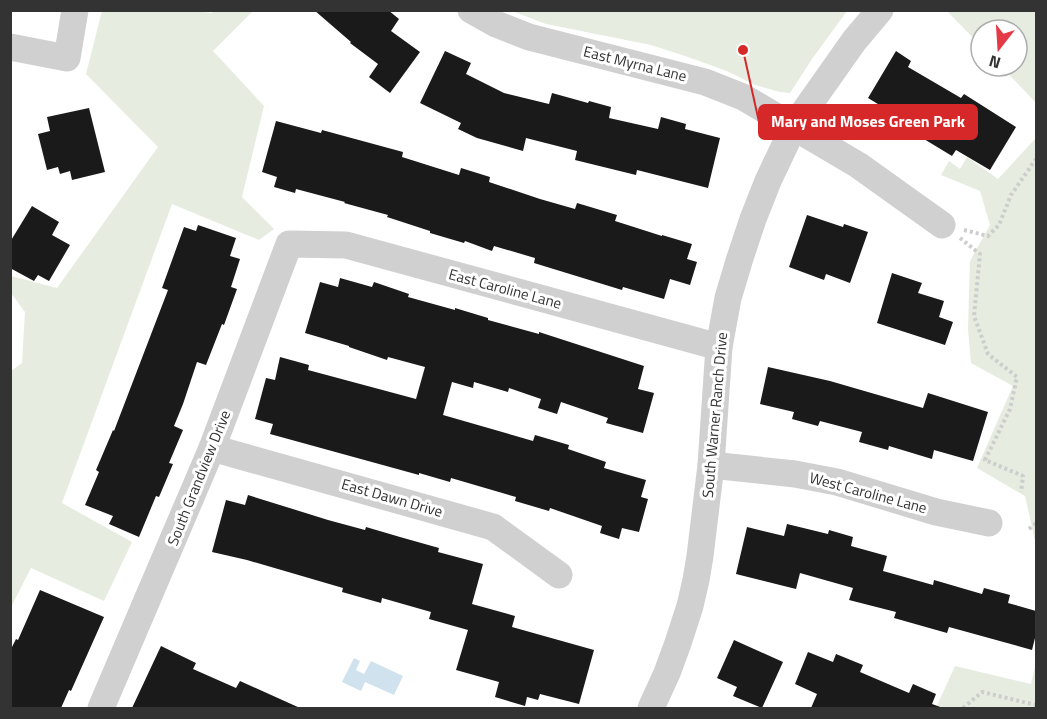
<svg xmlns="http://www.w3.org/2000/svg" width="1047" height="719" viewBox="0 0 1047 719" font-family="'Titillium Web',sans-serif">
<style>
.green{fill:#e6ecdf}
.water{fill:#cfe2ee}
.building{fill:#1a1a1a}
.lines{fill:none;stroke-linecap:round;stroke-linejoin:round}
.path{stroke:#cdcdcd;stroke-width:4;stroke-dasharray:3 3;stroke-linecap:butt}
.minor{stroke:#d0d0d0;stroke-width:27}
.labels{text-anchor:middle;stroke-width:6;stroke-linejoin:round;paint-order:stroke}
.street-label{font-size:15px;fill:#333;stroke:#fff}
.leader{fill:none;stroke:#d62828;stroke-width:2}
.callout-dot{fill:#d62828;stroke:#fff;stroke-width:2}
.callout{fill:#d62828;stroke:#d62828;stroke-width:2}
.callout-label{font-size:16px;text-anchor:middle;font-weight:bold;fill:#fff}
</style>
<rect width="100%" height="100%" fill="#fff"/>
<g class="green">
<polygon points="193,11 212,13 213,11 253,11 213,51 264,106 242,197 274,229 259,240 172,204 62,503 132,542 104,601 31,568 11,607 11,371 22,363 25,312 11,293 11,276 57,288 158,147 86,74 102,11"/>
<polygon points="512,11 847,11 812,59 790,93 780,92 755,85 727,71 685,56 651,45 546,24"/>
<polygon points="947,11 1036,11 1036,103 1001,66 1017,66 1017,30 981,30 981,46"/>
<polygon points="1036,138 1036,545 1025,496 977,468 1013,386 971,363 968,329 970,261 990,225 980,191 941,175 949,161 960,169 967,157 998,179"/>
<polygon points="1036,662 1036,708 936,708 955,666 1031,684"/>
</g>
<polygon class="water" points="354,658 360,661 356,670 364,674 371,661 403,676 394,695 365,682 361,691 342,682"/>
<g class="building">
<polygon points="314,10 388,10 399,19 391,31 420,52 390,93 369,77 378,64 350,43 351,42"/>
<polygon points="445,51 471,63 466,74 504,93 549,104 552,93 588,103 589,101 611,107 609,118 658,129 661,117 686,124 685,129 720,138 708,188 637,170 636,175 575,160 577,151 526,138 523,151 477,138 458,129 461,123 420,103"/>
<polygon points="896,51 911,61 908,67 961,98 964,94 1016,127 990,170 956,150 952,156 919,136 918,138 897,125 901,118 868,98"/>
<polygon points="89,108 105,172 72,180 70,171 60,174 58,167 47,170 38,134 50,131 47,117"/>
<polygon points="276,121 321,133 322,130 403,152 402,157 459,175 461,168 490,177 489,182 540,199 575,209 577,203 617,215 615,221 662,236 662,235 692,244 687,259 697,262 690,285 670,279 664,299 623,287 622,290 534,263 535,258 494,246 492,251 465,241 464,243 430,233 430,231 387,217 388,215 344,203 345,202 296,189 295,193 274,187 277,177 262,172"/>
<polygon points="32,206 59,222 52,235 70,245 49,281 38,275 34,281 10,268 10,242"/>
<polygon points="807,215 843,227 844,224 868,232 850,283 826,274 824,280 789,267"/>
<polygon points="198,225 236,238 230,256 240,259 231,287 237,289 224,325 222,324 206,365 197,362 183,404 174,426 183,430 169,463 173,464 159,497 156,496 139,537 109,524 113,516 85,505 99,472 96,470 113,430 114,431 168,290 162,288 184,227 196,231"/>
<polygon points="892,273 922,283 918,293 944,301 939,317 953,322 945,345 877,323"/>
<polygon points="340,278 372,287 374,282 409,294 408,297 455,310 455,308 488,318 488,320 539,334 539,332 644,366 638,389 654,393 643,433 606,423 608,418 561,402 557,414 538,408 541,399 509,388 508,392 474,382 473,388 452,382 443,415 533,441 535,435 569,445 568,449 606,462 604,468 646,480 641,497 648,499 639,532 622,528 619,539 600,533 602,526 550,508 549,511 515,501 516,497 451,478 450,482 419,473 419,475 270,434 273,424 255,419 266,378 275,380 280,357 309,365 308,370 416,399 425,367 388,357 387,360 349,347 349,346 305,333 320,282 338,287"/>
<polygon points="768,367 830,381 923,408 928,393 988,412 973,461 934,450 932,459 889,446 888,450 859,442 862,432 820,421 818,426 792,419 794,412 760,404"/>
<polygon points="248,495 328,520 365,530 366,527 400,537 439,548 438,552 483,564 472,604 515,616 512,627 594,650 579,704 540,694 538,700 527,697 525,706 495,697 499,682 456,670 468,630 429,619 431,612 382,598 381,603 342,592 343,588 247,560 212,552 226,500 245,505"/>
<polygon points="787,524 828,534 829,530 853,537 851,546 887,556 883,571 933,585 934,580 982,594 984,588 1010,595 1008,603 1036,611 1036,634 1032,650 949,627 947,633 894,618 896,612 849,600 853,588 800,573 796,589 736,574 747,527 784,536"/>
<polygon points="40,590 104,617 71,691 69,690 61,708 10,708 10,651 16,639 18,640"/>
<polygon points="734,640 783,662 762,708 733,696 737,687 717,678"/>
<polygon points="161,646 196,663 193,669 236,688 240,681 300,708 132,708"/>
<polygon points="808,652 833,662 836,654 863,665 860,672 909,693 913,684 936,694 932,704 943,708 811,708 817,694 795,684"/>
</g>
<g class="lines">
<g class="path">
<polyline points="964,230 988,236 999,225 1011,195 1036,159"/>
<polyline points="960,238 980,254 974,316 988,354 1017,377 1010,409 985,460 1023,476 1021,492"/>
<polyline points="1029,529 1035,524 1036,526"/>
<polyline points="963,708 982,692 1036,705"/>
</g>
<g class="minor">
<polyline points="471,10 496,24 529,37 705,82 743,97 858,165 942,225"/>
<polyline points="10,47 67,58 75,10"/>
<polyline points="212,448 493,527 559,575"/>
<polyline points="711,465 795,474 837,482 936,512 989,523"/>
<polyline points="101,708 212,448 289,244 346,245 719,347"/>
<polyline points="651,708 667,673 678,643 690,606 696,580 700,556 711,465 719,347 728,298 740,258 753,219 768,181 794,126 854,41 880,10"/>
</g>
</g>
<g class="labels">
<g class="street-label">
<text transform="translate(635 64) rotate(14)" y="5">East Myrna Lane</text>
<text transform="translate(505 289) rotate(15)" y="5">East Caroline Lane</text>
<text transform="translate(715 415) rotate(-85)" y="5">South Warner Ranch Drive</text>
<text transform="translate(199 478) rotate(-68)" y="5">South Grandview Drive</text>
<text transform="translate(868 493) rotate(15)" y="5">West Caroline Lane</text>
<text transform="translate(392 498) rotate(16)" y="5">East Dawn Drive</text>
</g>
</g>
<path class="leader" d="M743 50L759 122"/>
<circle class="callout-dot" cx="743" cy="50" r="6"/>
<rect class="callout" x="759" y="105" width="218" height="34" rx="6"/>
<g class="callout-label">
<text x="868" y="127">Mary and Moses Green Park</text>
</g>
<rect width="1047" height="719" fill="none" stroke="#333333" stroke-width="24"/>
<g transform="translate(999 48) rotate(197)"><circle r="28" fill="#ffffff" stroke="#adadad" stroke-width="1.5"/>
<path d="M0-4.5L10 22L0 15L-10 22Z" fill="#e63946"/>
<text y="-9" font-size="16" font-weight="bold" text-anchor="middle" fill="#333333">N</text>
</g>
</svg>
